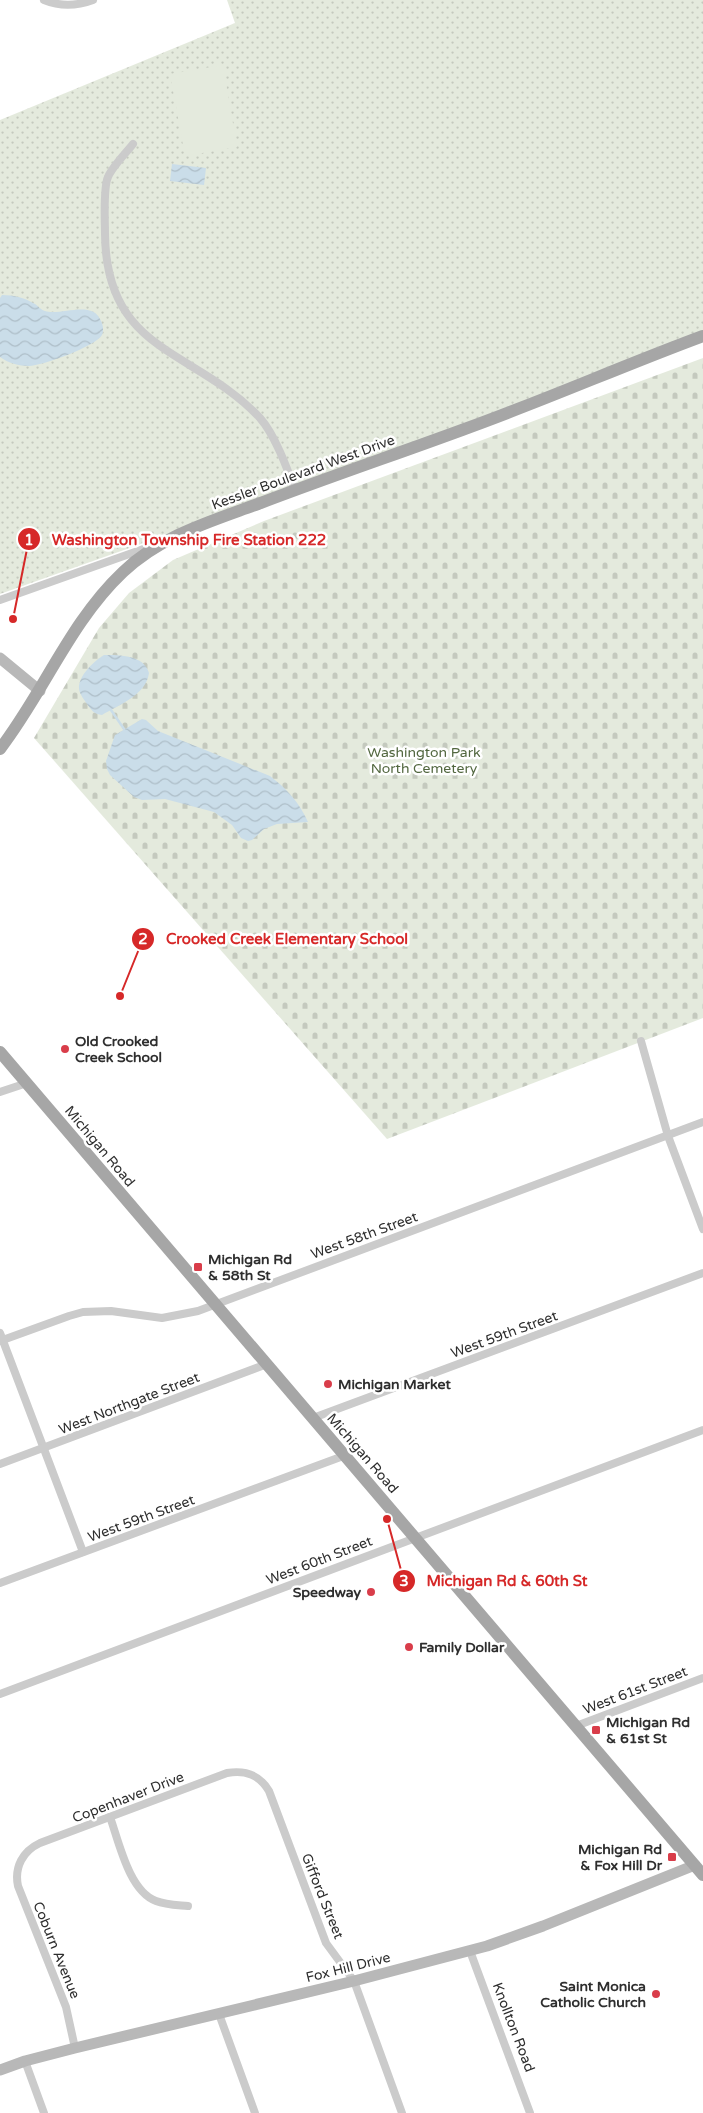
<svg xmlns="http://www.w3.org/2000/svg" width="703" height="2113" viewBox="0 0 703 2113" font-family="'Varela Round',sans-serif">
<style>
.grass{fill:url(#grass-dots)}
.cemetery{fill:url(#cemetery-stones)}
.park{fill:#e4eadd}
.water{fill:url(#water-waves)}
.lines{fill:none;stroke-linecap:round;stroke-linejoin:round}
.stream{stroke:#cadde9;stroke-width:2.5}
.street{stroke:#cbcbcb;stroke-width:8}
.secondary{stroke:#b8b8b8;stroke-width:11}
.primary{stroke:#a6a6a6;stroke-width:12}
.poi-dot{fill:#d93d4a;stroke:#fff;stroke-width:2}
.labels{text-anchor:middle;stroke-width:5;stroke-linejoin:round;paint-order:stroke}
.street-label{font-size:14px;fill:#2e2e2e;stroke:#fff}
.park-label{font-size:14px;fill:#52673f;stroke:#fff}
.poi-label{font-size:14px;font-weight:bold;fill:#2e2e2e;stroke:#fff;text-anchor:start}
.leader{fill:none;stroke:#d62828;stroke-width:2}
.callout-dot{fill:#d62828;stroke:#fff;stroke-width:2}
.mark-label{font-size:15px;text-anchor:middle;font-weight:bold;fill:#fff}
.callout-label{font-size:15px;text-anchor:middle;font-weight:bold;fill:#d62828;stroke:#fff;stroke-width:5;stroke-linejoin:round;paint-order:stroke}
</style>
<defs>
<pattern id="grass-dots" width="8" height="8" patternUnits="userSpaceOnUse" patternTransform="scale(1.25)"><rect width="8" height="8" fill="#e4eadd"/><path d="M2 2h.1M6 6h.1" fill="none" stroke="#c4c9be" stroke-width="1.8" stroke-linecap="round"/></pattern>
<pattern id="cemetery-stones" width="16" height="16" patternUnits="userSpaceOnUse" patternTransform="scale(1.25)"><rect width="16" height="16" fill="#e4eadd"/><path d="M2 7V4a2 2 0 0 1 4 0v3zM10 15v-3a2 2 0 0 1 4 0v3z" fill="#c4c9be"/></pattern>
<pattern id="water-waves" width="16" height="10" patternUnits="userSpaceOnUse" patternTransform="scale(1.25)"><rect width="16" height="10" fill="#cadde9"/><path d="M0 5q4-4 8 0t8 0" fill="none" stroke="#aebec8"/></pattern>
</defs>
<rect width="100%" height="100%" fill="#fff"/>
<polygon class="grass" points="227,0 703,0 703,336 465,429 0,594 0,120 235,23"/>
<polygon class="cemetery" points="703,358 703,1018 387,1139 34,738 99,628 129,593 173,560 264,521"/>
<polygon class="park" points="223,65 237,147 185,156 170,74"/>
<g class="water">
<polygon points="172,164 206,168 204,185 170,181"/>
<path d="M2,295C14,295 25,298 35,304C38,306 41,310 45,311C61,316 93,299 101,321C103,325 104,331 102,335C96,346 42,366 29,366C19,366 8,363 0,357V298Z"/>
<path d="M104,655C120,655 144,655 149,673C146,695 119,705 102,715C94,714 91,710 87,704C84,699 80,695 79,689C78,676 94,661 104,655Z"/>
<path d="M142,719L146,720L158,731L270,776C287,789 299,802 308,822L277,824L264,829L252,840L248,841L241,838L232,825L214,812L165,799L142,800L134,797L110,775L107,769L106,761L115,735Z"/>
</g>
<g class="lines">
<polyline class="stream" points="111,710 124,729"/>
<g class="street">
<path d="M44,0C61,7 77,6 93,0"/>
<path d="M133,144C126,153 112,167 108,177C103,188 105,221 105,234C106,354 196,349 260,418C275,435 287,468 295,490"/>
<polyline points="0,600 149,547"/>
<polyline points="641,1041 668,1136 703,1229"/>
<polyline points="0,1092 27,1083"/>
<polyline points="0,1333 83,1552"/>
<polyline points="0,1341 69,1316 83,1312 111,1311 162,1318 198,1311 703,1122"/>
<polyline points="313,1418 703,1273"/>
<polyline points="0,1464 267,1364"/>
<polyline points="0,1583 346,1455"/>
<polyline points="0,1694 703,1430"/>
<polyline points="576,1726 703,1678"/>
<path d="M110,1817C119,1842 129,1891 156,1901C166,1905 178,1905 188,1906"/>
<polyline points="470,1951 530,2113"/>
<polyline points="219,2014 255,2113"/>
<path d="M75,2048L66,2007L18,1886C14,1867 23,1851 40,1843L227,1773C245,1770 259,1774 269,1791L326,1943L354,1981L402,2113"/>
<polyline points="25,2061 44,2113"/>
</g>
<g class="secondary">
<polyline points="0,658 40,691"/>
<polyline points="0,2070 25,2061 75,2048 354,1981 487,1946 543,1926 695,1865"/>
</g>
<g class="primary">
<path d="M0,749C44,692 70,622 123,572C160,536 212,521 258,504C326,478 394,455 462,430C543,401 622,366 703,336"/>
<polyline points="0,1052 703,1875"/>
</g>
</g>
<g class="poi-dot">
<circle cx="65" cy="1049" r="5"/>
<rect x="193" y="1262" width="10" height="10" rx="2.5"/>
<circle cx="328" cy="1384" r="5"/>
<circle cx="371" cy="1592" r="5"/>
<circle cx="409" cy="1647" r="5"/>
<rect x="591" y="1725" width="10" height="10" rx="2.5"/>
<rect x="667" y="1852" width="10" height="10" rx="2.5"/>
<circle cx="656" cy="1994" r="5"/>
</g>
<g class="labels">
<g class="street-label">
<text transform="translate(303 472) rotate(-20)" y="5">Kessler Boulevard West Drive</text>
<text transform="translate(100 1146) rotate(50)" y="5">Michigan Road</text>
<text transform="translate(364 1235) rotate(-20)" y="5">West 58th Street</text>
<text transform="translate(504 1334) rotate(-20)" y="5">West 59th Street</text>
<text transform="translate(129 1403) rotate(-21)" y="5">West Northgate Street</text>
<text transform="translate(363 1453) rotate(49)" y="5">Michigan Road</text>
<text transform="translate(141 1518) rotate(-20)" y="5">West 59th Street</text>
<text transform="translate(319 1560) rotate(-21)" y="5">West 60th Street</text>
<text transform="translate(635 1690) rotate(-21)" y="5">West 61st Street</text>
<text transform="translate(128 1797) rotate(-21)" y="5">Copenhaver Drive</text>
<text transform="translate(323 1896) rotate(68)" y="5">Gifford Street</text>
<text transform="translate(57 1950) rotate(68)" y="5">Coburn Avenue</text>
<text transform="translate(348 1967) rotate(-14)" y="5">Fox Hill Drive</text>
<text transform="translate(514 2027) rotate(69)" y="5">Knollton Road</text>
</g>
<g class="park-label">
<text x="424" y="757">Washington Park<tspan x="424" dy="16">North Cemetery</tspan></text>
</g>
<g class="poi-label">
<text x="75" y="1046">Old Crooked<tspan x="75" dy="16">Creek School</tspan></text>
<text x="208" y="1264">Michigan Rd<tspan x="208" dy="16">&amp; 58th St</tspan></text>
<text x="338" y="1389">Michigan Market</text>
<text x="361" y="1597" text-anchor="end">Speedway</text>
<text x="419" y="1652">Family Dollar</text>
<text x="606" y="1727">Michigan Rd<tspan x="606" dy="16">&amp; 61st St</tspan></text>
<text x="662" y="1854" text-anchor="end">Michigan Rd<tspan x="662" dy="16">&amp; Fox Hill Dr</tspan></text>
<text x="646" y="1991" text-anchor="end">Saint Monica<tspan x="646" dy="16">Catholic Church</tspan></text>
</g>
</g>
<path class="leader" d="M13 619L29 539M120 996L143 939M387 1519L404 1581"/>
<g class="callout-dot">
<circle cx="13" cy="619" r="5"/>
<circle cx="120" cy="996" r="5"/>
<circle cx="387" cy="1519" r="5"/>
<circle cx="29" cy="539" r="12"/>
<circle cx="143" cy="939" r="12"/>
<circle cx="404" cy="1581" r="12"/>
</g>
<g class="mark-label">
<text x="29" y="545">1</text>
<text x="143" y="944">2</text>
<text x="404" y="1586">3</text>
</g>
<g class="callout-label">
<text x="189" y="545">Washington Township Fire Station 222</text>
<text x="287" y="944">Crooked Creek Elementary School</text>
<text x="507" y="1586">Michigan Rd &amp; 60th St</text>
</g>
</svg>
